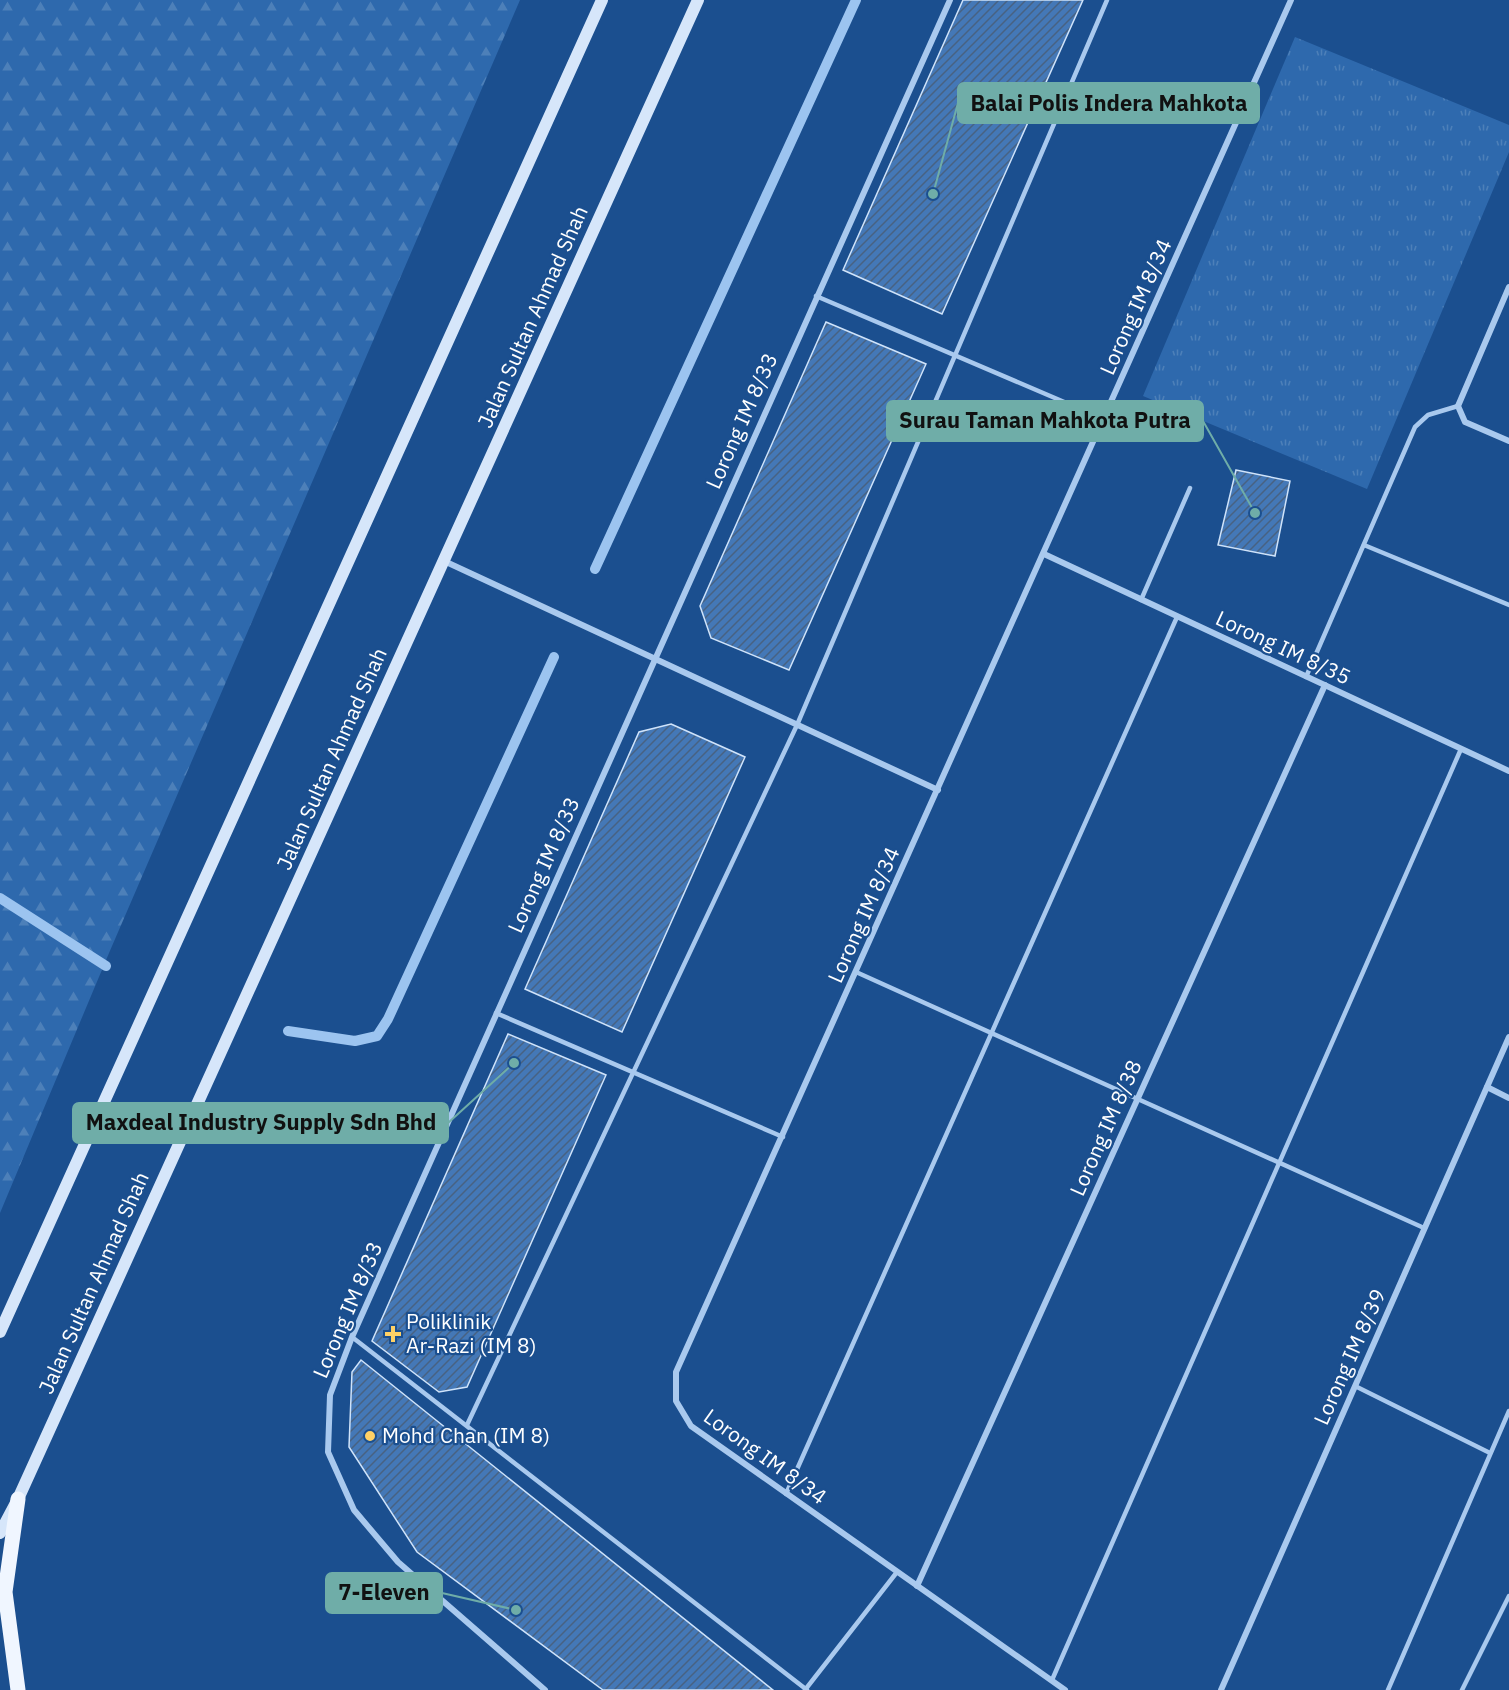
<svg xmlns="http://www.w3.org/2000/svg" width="1509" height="1690" viewBox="0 0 1509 1690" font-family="'IBM Plex Sans',sans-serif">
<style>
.grass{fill:url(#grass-tufts)}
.forest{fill:url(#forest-firs)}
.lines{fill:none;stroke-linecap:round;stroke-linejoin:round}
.stream{stroke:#9cc4f0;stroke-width:10}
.building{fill:url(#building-hatch);stroke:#cfe3fa;stroke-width:1.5}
.service{stroke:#a9c9ee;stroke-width:4.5}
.minor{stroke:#a9c9ee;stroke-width:6}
.secondary{stroke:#d6e6fa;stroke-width:12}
.primary{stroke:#f0f6ff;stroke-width:15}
.poi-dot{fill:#ffd166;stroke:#1b4f8f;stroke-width:2}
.labels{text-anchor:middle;stroke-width:4.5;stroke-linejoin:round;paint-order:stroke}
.street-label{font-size:21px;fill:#fff;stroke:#1b4f8f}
.poi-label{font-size:21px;fill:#fff;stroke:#1b4f8f;text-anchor:start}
.leader{fill:none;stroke:#6fada8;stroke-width:2}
.callout-dot{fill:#6fada8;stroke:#1b4f8f;stroke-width:2}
.callout{fill:#6fada8;stroke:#6fada8;stroke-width:2}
.callout-label{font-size:22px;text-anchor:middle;font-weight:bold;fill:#111}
</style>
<defs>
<pattern id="grass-tufts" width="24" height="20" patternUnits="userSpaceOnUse" patternTransform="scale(1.5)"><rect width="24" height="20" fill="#2e69ad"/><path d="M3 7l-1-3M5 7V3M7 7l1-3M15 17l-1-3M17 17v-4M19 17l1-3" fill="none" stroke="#4d80b9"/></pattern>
<pattern id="forest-firs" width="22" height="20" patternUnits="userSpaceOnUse" patternTransform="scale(1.5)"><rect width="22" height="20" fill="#2e69ad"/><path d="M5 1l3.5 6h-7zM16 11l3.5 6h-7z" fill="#4d80b9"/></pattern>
<pattern id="building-hatch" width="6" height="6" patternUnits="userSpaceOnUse" patternTransform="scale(1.5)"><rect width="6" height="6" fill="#4478b7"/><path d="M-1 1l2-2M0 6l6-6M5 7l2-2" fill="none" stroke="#486282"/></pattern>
</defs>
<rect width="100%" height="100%" fill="#1b4f8f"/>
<polygon class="grass" points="1295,37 1509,125 1509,152 1367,489 1143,396"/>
<polygon class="forest" points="0,0 520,0 109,953 0,1213"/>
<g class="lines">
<g class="stream">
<polyline points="595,569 856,0"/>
<polyline points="0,898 106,966"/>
<polyline points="288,1031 355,1041 377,1036 388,1019 554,657"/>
</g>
</g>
<g class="building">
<polygon points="963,0 1083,0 942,314 843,270"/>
<polygon points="826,322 926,364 789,670 711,638 700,606"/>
<polygon points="1236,470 1290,481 1275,556 1218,545"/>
<polygon points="671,724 745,757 622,1032 525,989 639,732"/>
<polygon points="508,1034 606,1075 467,1387 439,1392 372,1341"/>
<polygon points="361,1360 773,1690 603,1690 417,1552 349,1447 352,1372"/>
</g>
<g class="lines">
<g class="service">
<polyline points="816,296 1104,419"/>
<polyline points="1364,545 1509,605"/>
<polyline points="1141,600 1190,488"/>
<polyline points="1306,677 1415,427 1428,415 1458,406"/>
<polyline points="856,972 1424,1228"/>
<polyline points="496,1013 783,1137"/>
<polyline points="352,1337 807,1690"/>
<polyline points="1355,1386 1490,1453"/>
<polyline points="467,1425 797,725 1107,0"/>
<polyline points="786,1494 1177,617"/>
<polyline points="1052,1680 1461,749"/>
<polyline points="805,1690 897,1572"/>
<polyline points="1388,1690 1509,1411"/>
<polyline points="1462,1690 1509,1596"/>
</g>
<g class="minor">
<polyline points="1509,287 1458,406 1465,422 1509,441"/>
<polyline points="1044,554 1509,771"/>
<polyline points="444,561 938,790"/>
<polyline points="1487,1087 1509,1098"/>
<polyline points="917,1586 1325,685"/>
<polyline points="545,1690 398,1562 354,1510 328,1452 330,1395 352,1337 950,0"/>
<polyline points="1065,1690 691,1426 676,1401 676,1372 1291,0"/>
<polyline points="1221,1690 1509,1037"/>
</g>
<g class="secondary">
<polyline points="0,1332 602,0"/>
<polyline points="0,1533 18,1499 698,0"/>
</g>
<polyline class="primary" points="18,1690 5,1592 18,1499"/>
</g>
<g class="poi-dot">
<path d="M390 1325h6v6h6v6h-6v6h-6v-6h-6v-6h6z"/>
<circle cx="370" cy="1436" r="6"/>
</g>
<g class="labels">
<g class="street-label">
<text transform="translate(1136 307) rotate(-66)" y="7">Lorong IM 8/34</text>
<text transform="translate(533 317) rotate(-66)" y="7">Jalan Sultan Ahmad Shah</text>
<text transform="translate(742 421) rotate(-66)" y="7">Lorong IM 8/33</text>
<text transform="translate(1283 648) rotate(25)" y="7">Lorong IM 8/35</text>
<text transform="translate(332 759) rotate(-66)" y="7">Jalan Sultan Ahmad Shah</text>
<text transform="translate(544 865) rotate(-66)" y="7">Lorong IM 8/33</text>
<text transform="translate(864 915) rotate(-66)" y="7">Lorong IM 8/34</text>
<text transform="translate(1106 1128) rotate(-66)" y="7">Lorong IM 8/38</text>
<text transform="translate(94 1283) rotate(-66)" y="7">Jalan Sultan Ahmad Shah</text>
<text transform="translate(348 1310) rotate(-67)" y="7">Lorong IM 8/33</text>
<text transform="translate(1350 1357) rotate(-66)" y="7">Lorong IM 8/39</text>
<text transform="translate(765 1457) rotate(36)" y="7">Lorong IM 8/34</text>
</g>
<g class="poi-label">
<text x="406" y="1329">Poliklinik<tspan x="406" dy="24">Ar-Razi (IM 8)</tspan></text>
<text x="382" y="1443">Mohd Chan (IM 8)</text>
</g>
</g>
<path class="leader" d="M933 194L958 103M1255 513L1203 421M514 1063L448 1123M516 1610L442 1593"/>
<g class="callout-dot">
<circle cx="933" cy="194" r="6"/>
<circle cx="1255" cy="513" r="6"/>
<circle cx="514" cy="1063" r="6"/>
<circle cx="516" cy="1610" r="6"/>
</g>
<g class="callout">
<rect x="958" y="83" width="301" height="40" rx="6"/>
<rect x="887" y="401" width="316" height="40" rx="6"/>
<rect x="73" y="1103" width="375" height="40" rx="6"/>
<rect x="326" y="1573" width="116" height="40" rx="6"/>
</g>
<g class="callout-label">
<text x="1109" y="111">Balai Polis Indera Mahkota</text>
<text x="1045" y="428">Surau Taman Mahkota Putra</text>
<text x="261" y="1130">Maxdeal Industry Supply Sdn Bhd</text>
<text x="384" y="1600">7-Eleven</text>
</g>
</svg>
